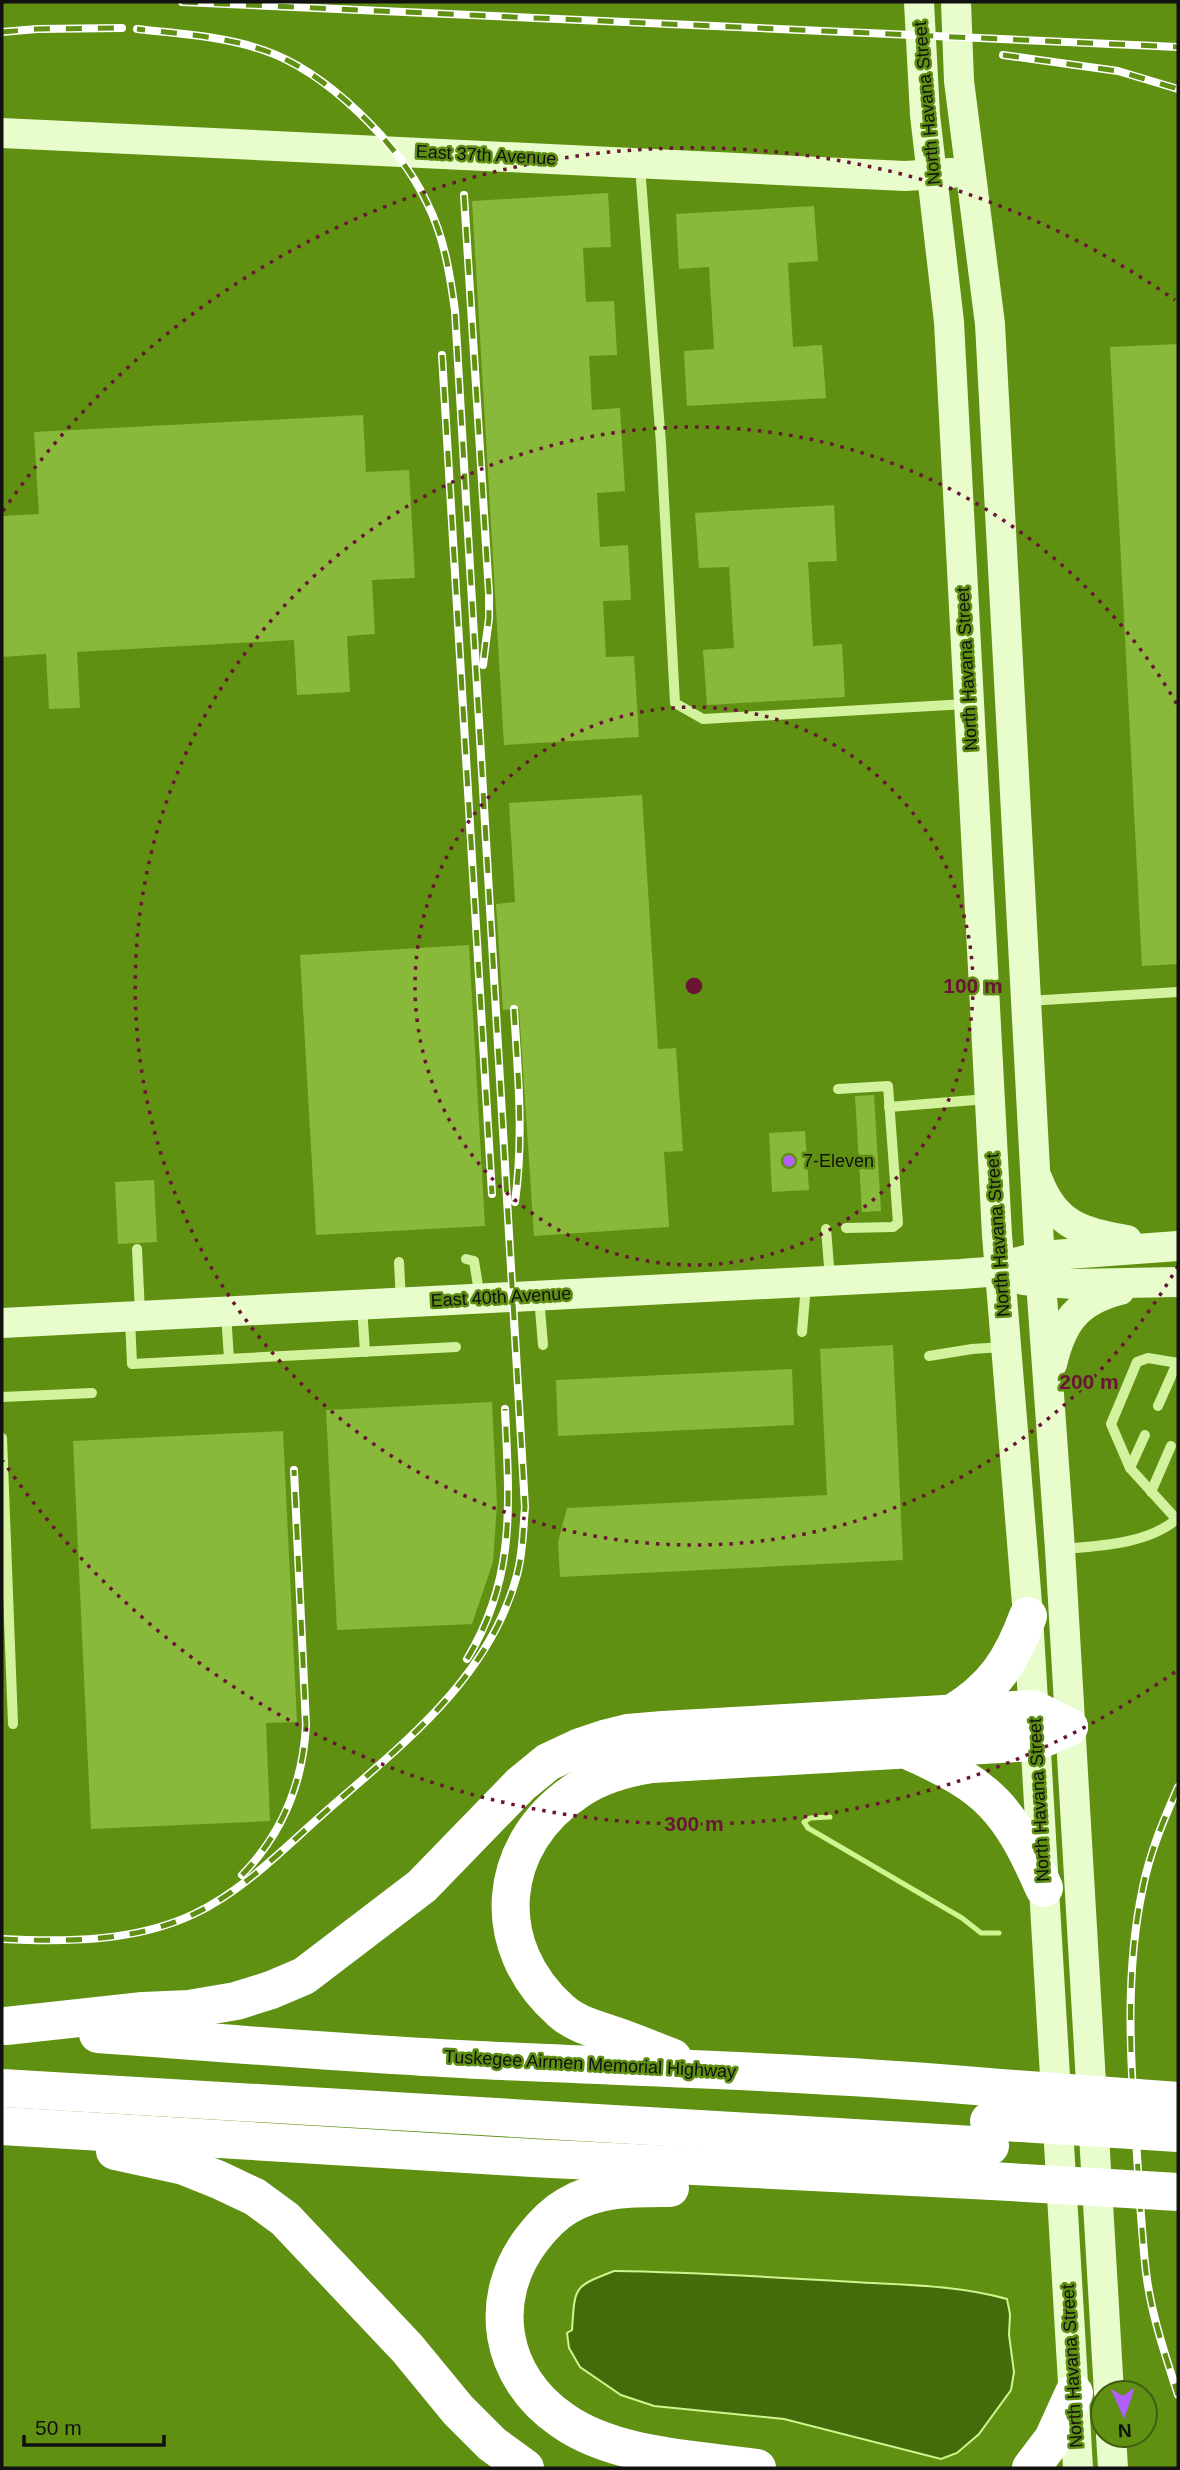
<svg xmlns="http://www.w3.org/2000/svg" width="1180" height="2470" viewBox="0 0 1180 2470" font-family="Helvetica,sans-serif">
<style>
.water{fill:#456c0b;stroke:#d0f58f;stroke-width:2}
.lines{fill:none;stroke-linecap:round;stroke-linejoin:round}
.stream{stroke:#d0f58f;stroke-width:5}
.building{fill:#88b93a}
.lane{stroke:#d2f29d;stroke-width:10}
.secondary{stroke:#e9fccc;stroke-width:30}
.highway{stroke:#fff;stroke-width:38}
.rail-casing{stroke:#fff;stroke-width:8}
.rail{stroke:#5f9012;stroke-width:5;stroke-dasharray:16;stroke-linecap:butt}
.highway-bridge{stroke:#fff;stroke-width:38}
.ring{fill:none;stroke:#6a1436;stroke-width:3.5;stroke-dasharray:3.5 7}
.poi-dot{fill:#b55eff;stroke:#5f9012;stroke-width:2.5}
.labels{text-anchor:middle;stroke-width:5;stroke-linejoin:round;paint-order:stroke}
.street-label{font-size:18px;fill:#111;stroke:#5f9012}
.poi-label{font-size:18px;fill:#111;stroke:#5f9012;text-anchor:start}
.centre{fill:#6a1436;stroke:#5f9012;stroke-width:3.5}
.ring-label{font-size:21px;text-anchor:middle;font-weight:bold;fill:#6a1436;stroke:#5f9012;stroke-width:5;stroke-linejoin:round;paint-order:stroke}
</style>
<rect width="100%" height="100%" fill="#5f9012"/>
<path class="water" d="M614,2271C694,2272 774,2277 854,2282C904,2285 958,2285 1007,2299L1010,2314L1009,2335L1014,2372L1011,2390L979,2434L957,2453L941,2459L784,2419L654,2406L621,2395L580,2367L569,2348L567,2333L572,2330C575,2286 573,2287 614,2271Z"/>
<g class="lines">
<polyline class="stream" points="830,1817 810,1818 804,1822 808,1828 962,1918 981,1933 999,1933"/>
</g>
<g class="building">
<polygon points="608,193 611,247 583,248 586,302 614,301 617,355 589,356 592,410 620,408 625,491 597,493 600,547 628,545 631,600 603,601 606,657 634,656 639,737 504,745 472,201"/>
<polygon points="814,206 818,261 788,263 793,347 822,345 826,398 687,406 684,351 714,349 709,267 679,269 676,214"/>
<polygon points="1178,344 1178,964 1142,966 1110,347"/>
<polygon points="363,415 366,472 409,470 415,578 372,580 375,634 347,636 350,692 297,695 294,640 77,652 80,708 49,709 46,654 2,657 2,516 39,514 34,432"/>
<polygon points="834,505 837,561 808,562 813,646 842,644 845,697 707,705 703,650 734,648 729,567 699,568 695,513"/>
<polygon points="642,795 658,1049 676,1048 683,1151 664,1152 669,1227 534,1236 519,1009 503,1010 496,904 515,902 509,803"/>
<polygon points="469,945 485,1226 316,1235 300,955"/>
<polygon points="874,1095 881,1211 862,1212 855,1096"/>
<polygon points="805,1131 809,1190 772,1192 769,1133"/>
<polygon points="154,1180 157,1242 118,1244 115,1182"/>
<polygon points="893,1345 903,1560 560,1577 558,1542 567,1508 827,1495 820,1349"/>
<polygon points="792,1369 794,1425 558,1436 556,1380"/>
<polygon points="492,1402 497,1504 493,1562 472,1624 337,1630 326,1410"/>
<polygon points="283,1431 297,1722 266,1723 270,1821 91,1829 73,1441"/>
</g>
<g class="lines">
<g class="lane">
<polyline points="640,166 661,444 675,703 703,719 966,704"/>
<polyline points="1027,1001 1178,992"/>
<polyline points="838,1089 888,1086 898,1223 893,1227 846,1228"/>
<polyline points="889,1107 987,1099"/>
<polyline points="826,1229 830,1279"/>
<polyline points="137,1249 140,1313"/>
<polyline points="466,1259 474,1261 480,1298"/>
<polyline points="399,1262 401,1302"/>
<polyline points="539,1297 543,1345"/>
<polyline points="362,1306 365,1352"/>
<polyline points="226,1313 229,1359"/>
<polyline points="130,1319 132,1364 456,1347"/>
<polyline points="802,1332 806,1285"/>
<polyline points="929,1356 972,1349 1003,1347"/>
<polyline points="2,1397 92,1393"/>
<polyline points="1158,1406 1177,1363"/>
<polyline points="2,1438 13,1724"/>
<polyline points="1130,1468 1145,1435"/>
<polyline points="1151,1492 1171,1446"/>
<polyline points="1177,1520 1130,1468 1111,1424 1137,1362 1148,1358 1178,1363"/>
<path d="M1062,1549C1100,1546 1149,1544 1178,1518"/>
</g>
<g class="secondary">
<polyline points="919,2 925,115 949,322 997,1235 1028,1616 1078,2468"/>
<polyline points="956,2 959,81 990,324 1041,1282 1060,1549 1109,2393"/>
<polyline points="2,133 905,176 952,173"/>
<path d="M1038,1180C1055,1225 1083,1233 1127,1240"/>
<polyline points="1023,1280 1073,1284 1178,1282"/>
<polyline points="2,1323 961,1274 1000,1271 1015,1263 1040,1256 1178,1246"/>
<path d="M1052,1364C1062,1322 1077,1301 1120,1290"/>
<polyline points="1111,2435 1113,2468"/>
</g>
<g class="highway">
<path d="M953,1713C994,1688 1012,1660 1028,1616"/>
<path d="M911,1752C990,1787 1009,1809 1044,1888"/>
<polyline points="6,2026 143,2011 189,2009 236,2001 271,1990 304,1976 422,1886 521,1784 548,1762 580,1747 604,1739 628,1733 663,1730 1033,1709 1069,1727"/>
<path d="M98,2034C225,2043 352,2054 479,2060C649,2068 818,2072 988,2087"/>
<path d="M673,2058C653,2050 633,2042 613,2035C596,2029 575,2024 561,2011C487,1946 496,1843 578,1790C600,1775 626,1768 652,1764L1035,1742L1069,1727"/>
<polyline points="2,2088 990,2146"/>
<polyline points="2,2126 532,2158 992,2181"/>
<polyline points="115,2151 184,2166 219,2180 255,2197 285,2219 407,2348 458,2410 492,2444 525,2468"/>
<path d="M670,2188C634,2188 599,2187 567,2206C553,2214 542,2226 532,2239C486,2299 499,2377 562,2420C614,2457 694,2459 757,2468"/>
<polyline points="1031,2468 1053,2439 1074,2393"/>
</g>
<g class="rail-casing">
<g id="rail">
<polyline points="182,2 1178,47"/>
<polyline points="2,32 37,29 122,28"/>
<polyline points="1003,55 1118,71 1178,89"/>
<polyline points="464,195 489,593 489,618 483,665"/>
<polyline points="442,355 492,1194"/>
<path d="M514,1009C518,1074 524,1137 515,1202"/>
<path d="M467,1659C517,1577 509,1501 505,1409"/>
<path d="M1178,1787C1164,1819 1150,1852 1143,1887C1125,1970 1130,2056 1136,2140C1139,2184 1141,2228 1146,2272C1151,2314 1165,2354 1178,2395"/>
<path d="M242,1875C282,1834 303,1782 306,1725L294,1470"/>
<path d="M2,1939C66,1942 135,1942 194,1914C244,1890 282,1850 323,1814C400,1746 489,1680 517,1575C523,1553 523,1530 525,1507L455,311C450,274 444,236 427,203C399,143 326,71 263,50C223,36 179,34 137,29"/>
</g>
</g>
<use href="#rail" class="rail"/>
<g class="highway-bridge">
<polyline points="988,2087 1178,2101"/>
<polyline points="989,2121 1178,2133"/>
<polyline points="992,2181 1178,2192"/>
</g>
</g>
<g class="ring">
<circle cx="694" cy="986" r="279"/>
<path d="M1178 1266A559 559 0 1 1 1178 706"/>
<path d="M1175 1672A838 838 0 0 1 3 1461M3 511A838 838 0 0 1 1175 300"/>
</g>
<circle class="poi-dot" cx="789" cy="1161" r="7"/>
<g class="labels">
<g class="street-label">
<text transform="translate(927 103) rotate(-95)" y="6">North Havana Street</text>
<text transform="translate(486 155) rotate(3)" y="6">East 37th Avenue</text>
<text transform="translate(967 669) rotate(-93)" y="6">North Havana Street</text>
<text transform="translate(998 1235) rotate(-94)" y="6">North Havana Street</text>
<text transform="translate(501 1297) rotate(-3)" y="6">East 40th Avenue</text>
<text transform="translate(1039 1800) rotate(-93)" y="6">North Havana Street</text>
<text transform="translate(590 2064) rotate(3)" y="6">Tuskegee Airmen Memorial Highway</text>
<text transform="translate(1072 2366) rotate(-93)" y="6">North Havana Street</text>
</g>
<g class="poi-label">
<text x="803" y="1167">7-Eleven</text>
</g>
</g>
<circle cx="694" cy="986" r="10" class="centre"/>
<g class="ring-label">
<text x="973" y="993">100 m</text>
<text x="1089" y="1389">200 m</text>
<text x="694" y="1831">300 m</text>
</g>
<rect width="1180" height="2470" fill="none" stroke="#111111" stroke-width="7"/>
<g transform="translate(1124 2414) rotate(177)"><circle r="33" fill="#5f9012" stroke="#405d12" stroke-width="2"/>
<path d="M0-5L12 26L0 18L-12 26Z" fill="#b55eff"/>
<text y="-10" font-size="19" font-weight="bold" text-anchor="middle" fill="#111111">N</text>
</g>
<path d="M24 2435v10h140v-10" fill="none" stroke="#111111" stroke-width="3.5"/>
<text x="35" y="2435" font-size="21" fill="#111111" stroke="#5f9012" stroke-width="5" paint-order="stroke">50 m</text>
</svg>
